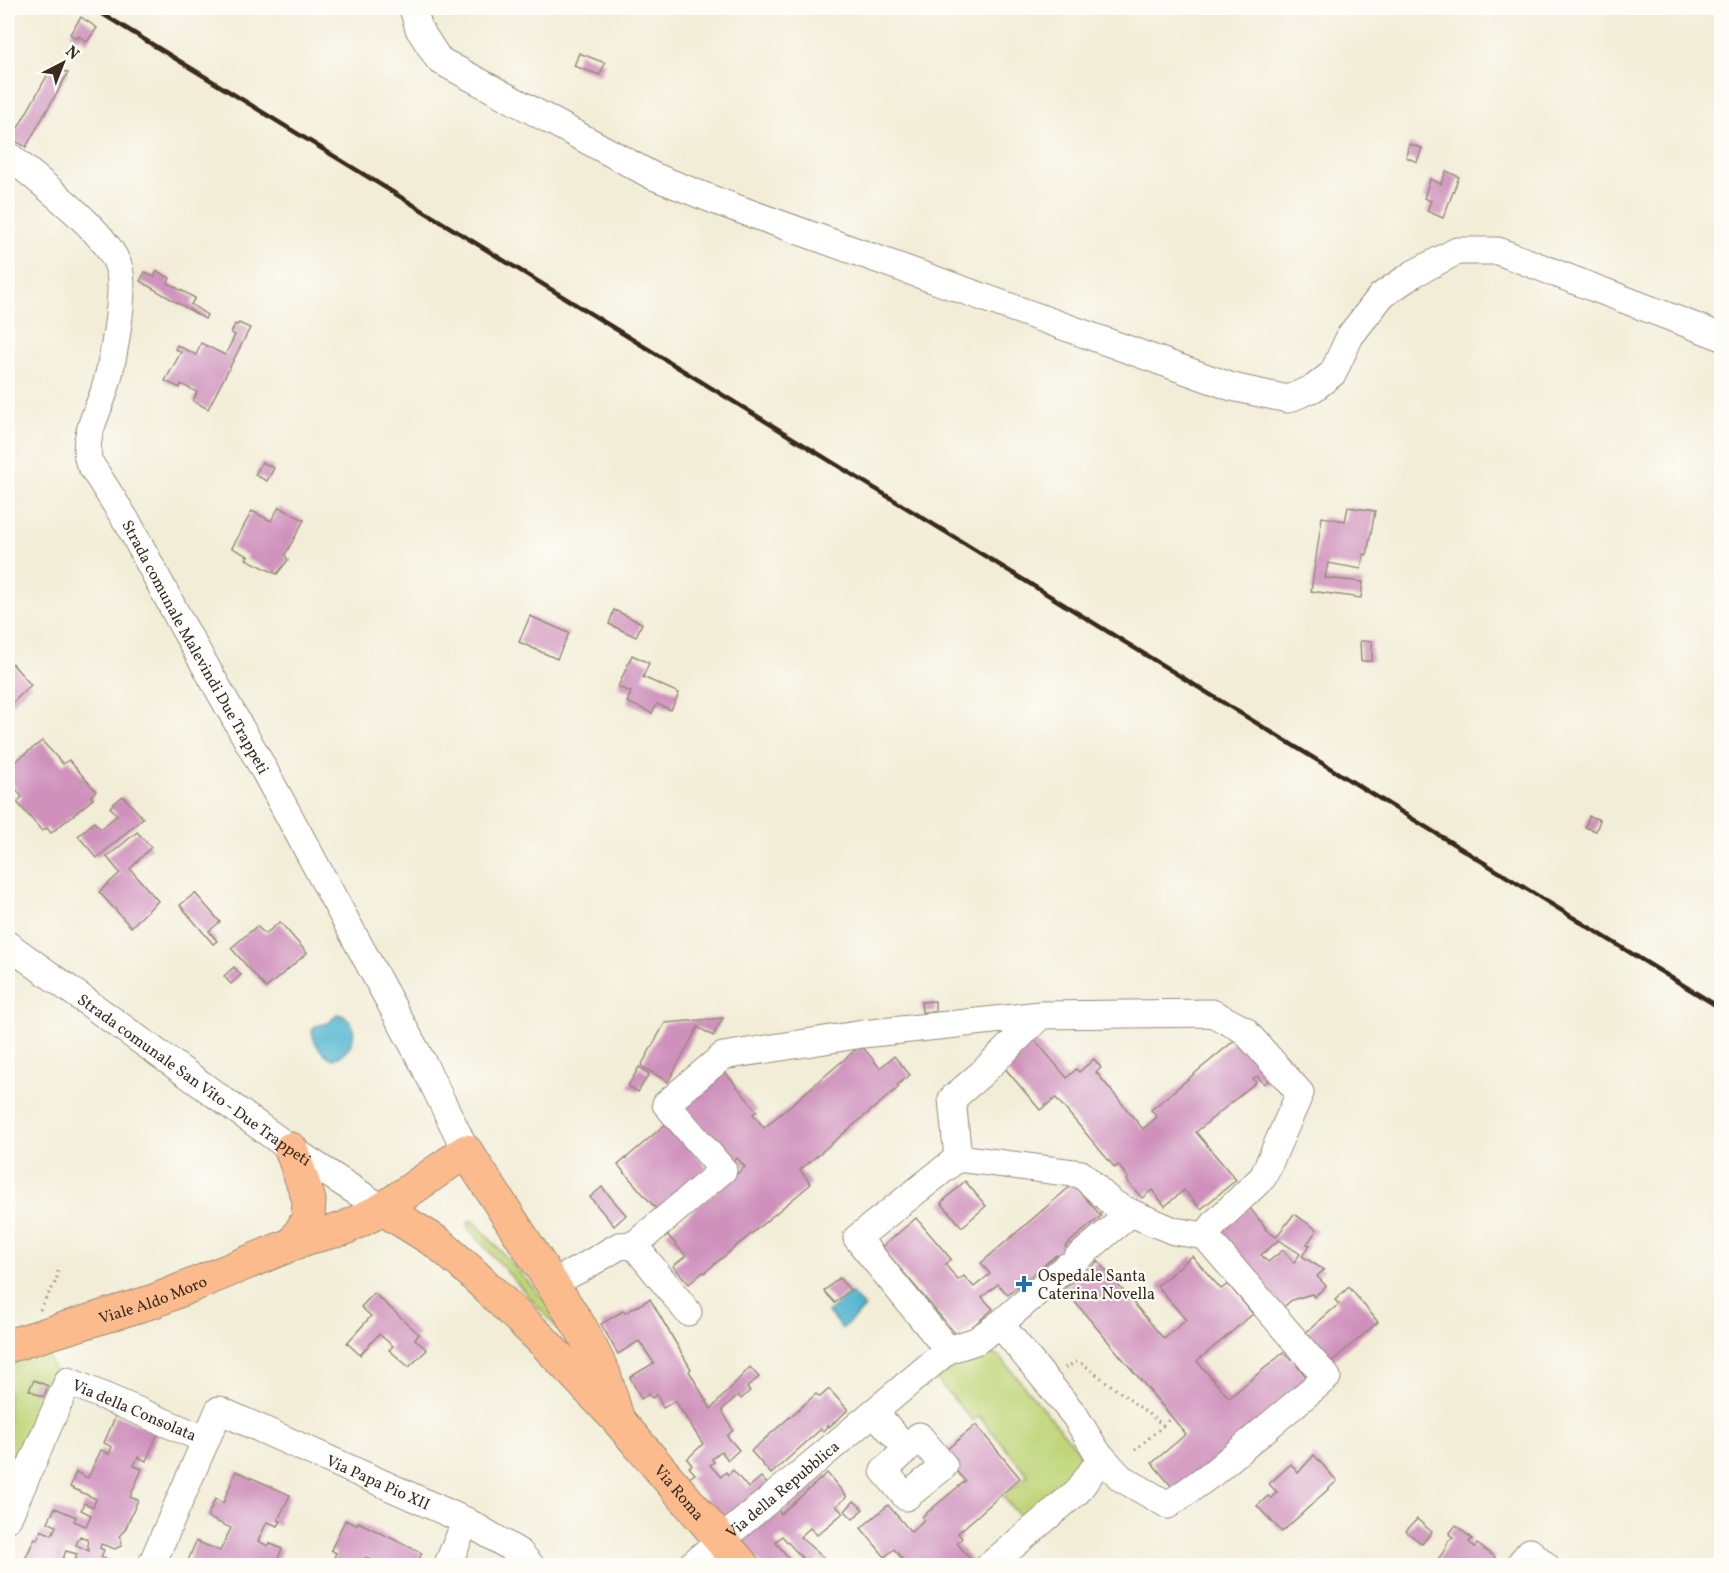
<svg xmlns="http://www.w3.org/2000/svg" width="1729" height="1573" viewBox="0 0 1729 1573" font-family="Vollkorn,serif">
<style>
.green{fill:#c0d579;stroke:#7e804c;stroke-width:1.5}
.water{fill:#51b5cf;stroke:#467076;stroke-width:1.5}
.building{fill:#cf91bc;fill-rule:evenodd}
.lines{fill:none;stroke-linecap:round;stroke-linejoin:round}
.minor-casing{stroke:#968c7a;stroke-width:29}
.major-casing{stroke:#968c7a;stroke-width:35}
.path{stroke:#968c7a;stroke-width:3;stroke-dasharray:1.5 4.5;stroke-linecap:butt}
.minor{stroke:#fff;stroke-width:27}
.major{stroke:#fbbb8c;stroke-width:33}
.rail{stroke:#3b2a1e;stroke-width:4.5}
.poi-dot{fill:#1f6fb2;stroke:#fdfcf7;stroke-width:2}
.labels{text-anchor:middle;stroke-width:4.5;stroke-linejoin:round;paint-order:stroke}
.street-label{font-size:16px;fill:#3b2a1e;stroke:#fdfcf7}
.poi-label{font-size:16px;fill:#3b2a1e;stroke:#fdfcf7;text-anchor:start}
</style>
<rect width="100%" height="100%" fill="#fdfcf7"/>
<filter id="ink" filterUnits="userSpaceOnUse"><feTurbulence type="fractalNoise" baseFrequency=".0167" numOctaves="2"/><feDisplacementMap in="SourceGraphic" scale="12" xChannelSelector="R" yChannelSelector="G"/><feConvolveMatrix kernelMatrix="1 2 1 2 8 2 1 2 1" color-interpolation-filters="sRGB"/></filter>
<filter id="wash" filterUnits="userSpaceOnUse"><feTurbulence type="fractalNoise" baseFrequency=".008" numOctaves="4" result="noise"/><feDisplacementMap in="SourceGraphic" scale="24" xChannelSelector="R" yChannelSelector="G"/><feGaussianBlur stdDeviation="1.35" result="paint"/><feColorMatrix in="noise" values="0 0 0 0 0 0 0 0 0 0 0 0 0 0 0 0 0 1.4 0 .05"/><feComposite in="paint" operator="in"/></filter>
<g filter="url(#wash)">
<rect width="100%" height="100%" fill="#f2edd7"/>
<g class="green">
<polygon points="473,1220 577,1337 572,1345 468,1228 468,1222"/>
<polygon points="44,1350 55,1371 55,1379 8,1491 8,1363"/>
<polygon points="983,1352 999,1356 1078,1450 1081,1459 1076,1469 1021,1518 1003,1497 1028,1475 979,1416 973,1421 936,1379 966,1356"/>
</g>
<g class="water">
<path d="M337,1014C363,1018 356,1053 333,1059C321,1053 313,1043 312,1030L315,1026L329,1023Z"/>
<polygon points="851,1293 865,1308 842,1329 828,1312"/>
</g>
<g id="blocks">
<g class="building">
<polygon points="81,17 97,28 87,42 79,36 77,39 70,34"/>
<polygon points="579,53 605,63 600,75 574,66"/>
<polygon points="53,65 68,73 26,147 16,141 15,144 8,146"/>
<polygon points="1409,144 1422,148 1417,162 1406,157"/>
<polygon points="1446,171 1459,177 1443,218 1427,211 1431,201 1424,198 1430,179 1441,184"/>
<polygon points="157,271 170,278 168,283 195,298 191,304 207,315 205,319 140,281 145,272 154,277"/>
<polygon points="239,323 250,328 208,409 193,401 197,392 181,384 180,388 165,381 181,352 175,349 177,345 196,355 201,343 225,355 235,335 231,333 235,324 237,325"/>
<polygon points="262,462 274,468 267,481 255,475"/>
<polygon points="279,507 304,520 285,555 288,560 277,574 246,559 248,556 232,548 252,511 271,521"/>
<polygon points="1348,507 1375,511 1367,555 1364,554 1361,569 1328,563 1325,578 1363,582 1361,598 1311,591 1322,517 1345,521"/>
<polygon points="614,610 642,623 636,637 609,624"/>
<polygon points="530,616 569,633 557,659 519,642"/>
<polygon points="1360,641 1372,641 1372,661 1361,661"/>
<polygon points="632,655 649,663 643,677 679,693 671,710 657,704 652,713 627,702 631,692 618,687"/>
<polygon points="9,660 31,685 8,707 8,662"/>
<polygon points="42,741 63,764 69,760 96,791 91,796 93,799 51,833 47,828 42,831 17,802 22,797 8,779 8,767"/>
<polygon points="123,796 143,818 97,858 78,836 94,822 101,829 117,815 110,807"/>
<polygon points="1589,816 1600,820 1596,831 1585,827"/>
<polygon points="137,832 151,847 130,869 158,901 131,927 99,892 120,873 107,857"/>
<polygon points="195,893 220,922 209,931 217,941 213,944 180,905"/>
<polygon points="280,922 307,953 266,988 231,948 257,926 265,934"/>
<polygon points="234,967 241,975 231,984 224,976"/>
<polygon points="935,1001 935,1012 922,1012 921,1002"/>
<polygon points="723,1018 713,1036 698,1027 668,1082 641,1066 665,1023"/>
<polygon points="1236,1039 1274,1076 1264,1084 1257,1076 1253,1079 1256,1082 1196,1132 1236,1180 1201,1209 1184,1190 1165,1206 1152,1190 1142,1198 1126,1180 1128,1178 1118,1165 1115,1168 1056,1098 1040,1110 1004,1067 1035,1040 1067,1078 1076,1069 1079,1072 1094,1059 1101,1068 1096,1072 1143,1129 1157,1117 1151,1110"/>
<polygon points="861,1045 880,1068 894,1056 910,1075 897,1085 899,1087 800,1170 811,1184 704,1273 703,1272 689,1284 673,1266 686,1256 666,1233 745,1167 737,1158 731,1163 680,1101 721,1067 757,1111 753,1114 764,1128"/>
<polygon points="639,1067 649,1074 638,1092 628,1086"/>
<polygon points="668,1122 707,1168 657,1210 618,1165"/>
<polygon points="965,1181 986,1206 962,1227 941,1203"/>
<polygon points="1073,1184 1101,1216 1065,1246 1086,1272 1098,1261 1164,1339 1186,1320 1157,1286 1192,1256 1221,1289 1228,1284 1253,1314 1197,1361 1229,1398 1284,1352 1291,1360 1312,1343 1304,1334 1339,1304 1335,1300 1349,1287 1378,1322 1330,1363 1308,1356 1297,1366 1311,1382 1178,1494 1152,1463 1186,1434 1064,1289 1077,1279 1056,1255 1008,1295 998,1284 982,1297 993,1309 959,1338 882,1247 916,1218 951,1259 945,1264 958,1280 964,1276 974,1287 990,1274 981,1263"/>
<polygon points="602,1187 626,1215 614,1226 590,1197"/>
<path d="M1249,1207L1266,1228L1265,1229L1276,1237L1294,1214L1317,1230L1307,1244L1310,1245L1302,1256L1324,1270L1317,1276L1326,1286L1314,1297L1312,1294L1292,1300L1281,1309L1217,1234ZM1279,1240L1300,1254L1294,1263L1283,1250L1268,1262L1261,1255Z"/>
<polygon points="839,1278 850,1290 835,1303 824,1291"/>
<polygon points="374,1293 419,1334 415,1339 427,1350 409,1367 389,1350 393,1346 379,1334 360,1355 347,1343 371,1316 361,1307"/>
<polygon points="650,1299 691,1369 689,1371 711,1409 750,1367 759,1377 747,1387 750,1391 741,1399 738,1395 722,1410 733,1430 727,1436 739,1450 728,1460 721,1451 712,1459 714,1462 710,1465 721,1477 726,1472 728,1475 733,1470 748,1488 761,1477 769,1486 726,1522 689,1478 695,1474 689,1467 692,1465 687,1459 703,1444 675,1401 663,1408 657,1395 652,1398 649,1394 641,1399 630,1377 654,1363 639,1341 618,1354 601,1324 623,1311 625,1313"/>
<polygon points="34,1380 48,1386 43,1397 29,1390"/>
<polygon points="829,1389 848,1410 829,1427 828,1425 823,1431 821,1429 771,1474 751,1451 816,1394 820,1397"/>
<path d="M116,1415L158,1433L146,1461L138,1457L134,1466L142,1469L130,1497L138,1500L125,1530L119,1536L122,1541L121,1546L115,1549L101,1544L100,1548L104,1550L101,1557L110,1561L108,1566H75L78,1560L75,1558L77,1554L66,1551L60,1566H40L25,1559L35,1538L37,1540L41,1530L52,1535L56,1526L48,1522L55,1508L76,1517L74,1521L86,1526L91,1515L81,1510L84,1503L93,1507L96,1499L70,1487L76,1472L88,1478L101,1450L109,1454L112,1447L104,1443ZM80,1536L87,1539L89,1551L76,1545Z"/>
<polygon points="976,1425 1020,1478 958,1533 962,1538 957,1543 974,1564 972,1566 954,1566 948,1559 939,1566 903,1566 906,1563 894,1549 885,1557 861,1528 888,1505 911,1532 924,1520 922,1517 965,1481 954,1468 945,1451"/>
<polygon points="1314,1455 1337,1481 1282,1532 1257,1506 1268,1496 1271,1498 1277,1492 1269,1484 1291,1464 1298,1473"/>
<polygon points="236,1471 290,1495 278,1520 281,1521 278,1526 267,1522 258,1541 268,1546 269,1543 282,1549 275,1566 253,1566 247,1563 246,1566 186,1566 196,1541 220,1551 231,1528 207,1517 215,1499 223,1503"/>
<polygon points="827,1473 847,1497 836,1506 843,1513 817,1535 810,1528 800,1537 833,1566 825,1566 819,1559 816,1563 818,1566 800,1566 805,1561 782,1536 775,1542 796,1566 763,1566 740,1539 777,1509 781,1514"/>
<polygon points="854,1501 863,1509 853,1519 845,1511"/>
<polygon points="1417,1519 1432,1532 1422,1544 1406,1531"/>
<polygon points="345,1520 356,1525 358,1522 422,1553 416,1566 384,1566 366,1557 362,1566 330,1566 336,1553 331,1550"/>
<polygon points="1456,1525 1472,1539 1469,1542 1475,1547 1477,1544 1495,1557 1491,1561 1493,1563 1491,1566 1433,1566 1444,1551 1449,1540 1453,1538 1449,1534"/>
</g>
</g>
</g>
<g filter="url(#ink)">
<use href="#blocks" fill-opacity="0" stroke="#968c7a" stroke-width="1.5"/>
<g class="lines">
<g class="minor-casing">
<g id="minor">
<polyline points="413,8 419,29 439,60 653,176 719,202 1232,387 1288,399 1314,388 1333,373 1350,336 1381,296 1413,274 1457,251 1498,251 1722,337"/>
<path id="s1" d="M8,155C36,179 111,234 119,269C126,293 112,367 104,392C97,413 82,440 89,462L129,525L181,623L257,757L424,1065L466,1151"/>
<path id="s2" d="M8,945L291,1149L383,1209"/>
<polyline points="958,1158 952,1099 981,1074 1041,1015 1212,1013 1244,1030 1300,1093 1263,1177 1216,1222 1205,1236"/>
<polyline points="1076,1259 1131,1213 1174,1231 1205,1236 1303,1350"/>
<polyline points="552,1283 582,1268 619,1246 634,1245"/>
<polyline points="688,1312 634,1245 723,1170 666,1104 723,1056 863,1034 1041,1015"/>
<polyline points="1000,1324 1066,1267"/>
<polyline points="948,1350 857,1238 958,1158 1081,1174 1112,1203 1131,1213"/>
<polyline points="874,1412 907,1449 884,1471 906,1497 944,1466 919,1436 907,1449"/>
<path id="s3" d="M8,1518L68,1381L206,1440"/>
<path id="s4" d="M151,1566L219,1410L466,1521L520,1553L531,1566"/>
<polyline points="447,1566 466,1521"/>
<path id="s5" d="M690,1566L948,1350L976,1341L1000,1324L1075,1416L1097,1452L1121,1478L1168,1505L1213,1473L1327,1377L1308,1356"/>
<polyline points="989,1566 1078,1491 1102,1457"/>
<polyline points="1518,1566 1530,1552 1546,1566"/>
</g>
</g>
<g class="major-casing">
<g id="major">
<polyline points="291,1149 309,1200 308,1219 294,1243"/>
<path id="s6" d="M383,1209L438,1243L469,1270L542,1340L618,1420L743,1566"/>
<path id="s7" d="M8,1346L154,1301L307,1238L343,1229L383,1209L466,1151L582,1330L604,1374L618,1420"/>
</g>
</g>
<g class="path">
<path d="M40,1310C45,1295 57,1287 58,1271"/>
<polyline points="1065,1368 1076,1362 1083,1364 1163,1425 1172,1417"/>
<polyline points="1135,1450 1163,1426"/>
</g>
<use href="#minor" class="minor"/>
<use href="#major" class="major"/>
<polyline class="rail" points="93,8 1722,1009"/>
</g>
</g>
<path class="poi-dot" d="M1021 1275h6v6h6v6h-6v6h-6v-6h-6v-6h6z"/>
<g class="labels">
<g class="street-label">
<text dy="6" stroke="none"><textPath href="#s1" startOffset="572">Strada comunale Malevindi Due Trappeti</textPath></text>
<text dy="6" stroke="none"><textPath href="#s2" startOffset="230">Strada comunale San Vito - Due Trappeti</textPath></text>
<text dy="6" stroke="none"><textPath href="#s7" startOffset="152">Viale Aldo Moro</textPath></text>
<text dy="6" stroke="none"><textPath href="#s3" startOffset="222">Via della Consolata</textPath></text>
<text dy="6" stroke="none"><textPath href="#s4" startOffset="345">Via Papa Pio XII</textPath></text>
<text dy="6" stroke="none"><textPath href="#s5" startOffset="120">Via della Repubblica</textPath></text>
<text dy="6" stroke="none"><textPath href="#s6" startOffset="412">Via Roma</textPath></text>
</g>
<g class="poi-label">
<text x="1038" y="1281">Ospedale Santa<tspan x="1038" dy="18">Caterina Novella</tspan></text>
</g>
</g>
<rect width="1729" height="1573" fill="none" stroke="#fdfcf7" stroke-width="30"/>
<g transform="translate(63 63) rotate(42)" stroke="#fdfcf7" stroke-width="4.5" paint-order="stroke">
<path d="M0-4.5L10 22L0 15L-10 22Z" fill="#3b2a1e"/>
<text y="-9" font-size="16" font-weight="bold" text-anchor="middle" fill="#3b2a1e">N</text>
</g>
</svg>
